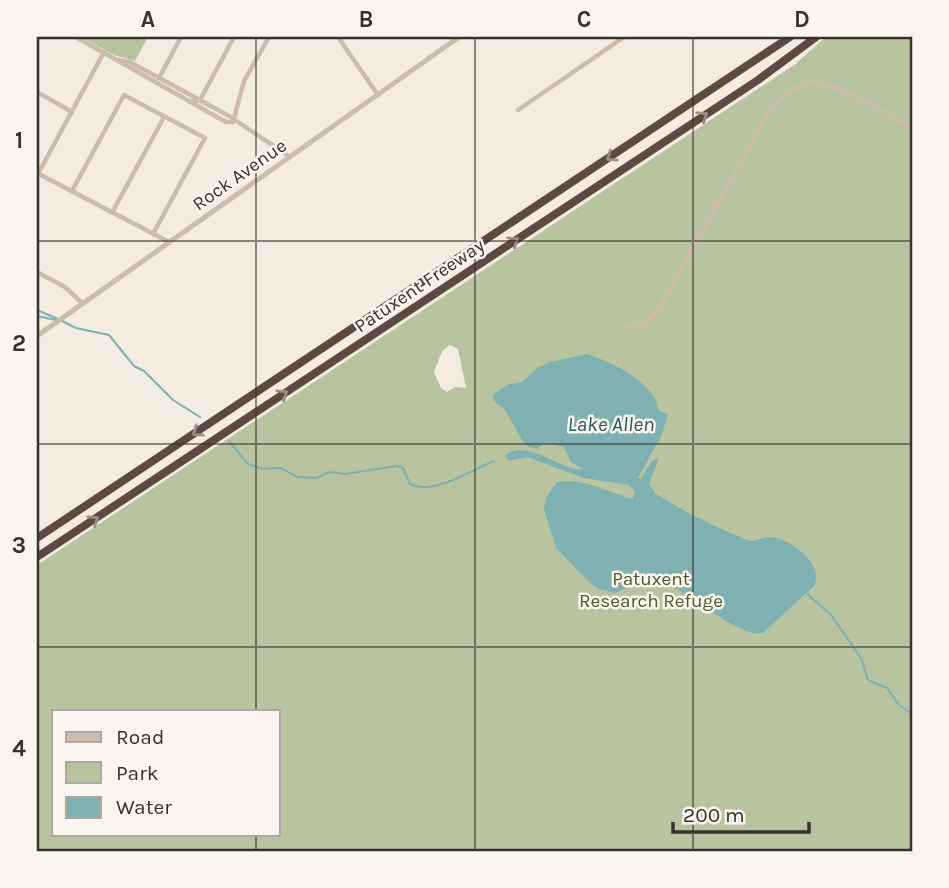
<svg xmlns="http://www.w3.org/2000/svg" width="949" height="888" viewBox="0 0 949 888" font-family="Karla,sans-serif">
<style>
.green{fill:#b8c4a0;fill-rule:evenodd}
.water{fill:#7fb0b2}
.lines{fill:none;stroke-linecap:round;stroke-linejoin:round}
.stream{stroke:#7fb0b2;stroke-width:2}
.minor{stroke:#cdbbac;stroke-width:4.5}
.tertiary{stroke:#cdbbac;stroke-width:5}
.motorway{stroke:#5c4a42;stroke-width:8}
.oneway{stroke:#9c8e87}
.grid{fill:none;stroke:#3b302b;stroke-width:2;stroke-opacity:0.55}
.labels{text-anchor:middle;stroke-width:5;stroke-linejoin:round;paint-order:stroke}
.street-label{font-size:19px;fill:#3b302b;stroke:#fbf5ee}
.park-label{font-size:19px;fill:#4a5a2e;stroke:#fbf5ee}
.water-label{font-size:21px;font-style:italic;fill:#1f5a5e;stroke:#fbf5ee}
.neatline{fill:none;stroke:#3b302b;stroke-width:2.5}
.grid-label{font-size:23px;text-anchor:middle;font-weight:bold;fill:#3b302b}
</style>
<rect width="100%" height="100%" fill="#f4ebe1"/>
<g class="green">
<polygon points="81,37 148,37 135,61 114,55"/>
<path d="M826,37H912V851H37V565L794,65ZM450,345L458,349L466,388L455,387L447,392L441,388L434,372L442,351ZM54,711H278V834H54Z"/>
</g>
<path class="water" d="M587,354C611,362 656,382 658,410L668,415L661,436L638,478L641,479L651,462L659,458L649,484L655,493C684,512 715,527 747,540C757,543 759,537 768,537C784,536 810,554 815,570C817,574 815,581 815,585L763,633C731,638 678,575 645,580C635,581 625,590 615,593L599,589L590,583L556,548L544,509L546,498L557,482C581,477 610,493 633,499L635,491L629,485L584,478L527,457L508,461L506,455C529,438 561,472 583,469L571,462L564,447L545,443L536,449L525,445L505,410L495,402L492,396L507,385L522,382L537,368L550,362Z"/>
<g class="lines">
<g class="stream">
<polyline points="37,310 58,319"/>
<polyline points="37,316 56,320"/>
<polyline points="62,321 76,328 109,335 134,366 144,371 173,400 200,417"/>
<path d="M229,441L248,464L263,469L281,468L297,477L316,478L330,472L345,474L396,466L403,468L410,484C433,496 471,470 494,461"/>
<polyline points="806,593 831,615 861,658 868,680 887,688 899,705 912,714"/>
</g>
<g class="minor">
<polyline points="76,37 226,122 233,122"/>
<polyline points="338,37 378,95"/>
<polyline points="119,60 130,62 229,116 290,157"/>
<polyline points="159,78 181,37"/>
<polyline points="37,92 72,112"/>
<polyline points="190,102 200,100 234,37"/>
<polyline points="518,110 624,37"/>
<polyline points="233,122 244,81 269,37"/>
<polyline points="37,173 169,242"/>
<polyline points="38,174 104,52"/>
<polyline points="72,191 124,95 205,138 153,234"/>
<polyline points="113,211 164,117"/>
<polyline points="37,272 65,287 82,303"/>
<path d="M621,329L643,323L657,313L766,117C776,104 791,87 808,83C831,78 890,116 912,127"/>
</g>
<polyline class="tertiary" points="37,336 459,37"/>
<g class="motorway">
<polyline points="37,538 790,37"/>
<polyline points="37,557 758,80 816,37"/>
</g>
</g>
<defs><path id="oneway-chevron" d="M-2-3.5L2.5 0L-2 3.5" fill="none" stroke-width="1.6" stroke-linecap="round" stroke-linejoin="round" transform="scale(1.75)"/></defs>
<g class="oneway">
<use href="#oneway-chevron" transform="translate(703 116) rotate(-34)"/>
<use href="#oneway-chevron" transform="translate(611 157) rotate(146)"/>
<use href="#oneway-chevron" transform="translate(514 241) rotate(-34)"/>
<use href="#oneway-chevron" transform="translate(283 394) rotate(-34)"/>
<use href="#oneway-chevron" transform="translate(197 432) rotate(146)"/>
<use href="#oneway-chevron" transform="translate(94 520) rotate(-34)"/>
</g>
<path class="grid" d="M256,37V711M475,37V851M693,37V851M37,241H912M37,444H912M37,647H912M256,834V851"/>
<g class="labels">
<g class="street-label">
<text transform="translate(239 174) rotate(-35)" y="7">Rock Avenue</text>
<text transform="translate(419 285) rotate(-34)" y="7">Patuxent Freeway</text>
</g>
<g class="park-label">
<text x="651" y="585">Patuxent<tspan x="651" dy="22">Research Refuge</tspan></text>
</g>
<g class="water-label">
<text x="611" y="431">Lake Allen</text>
</g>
</g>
<rect width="949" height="888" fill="none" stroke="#fbf5ee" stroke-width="77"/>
<rect x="52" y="710" width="228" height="126" fill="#fbf5ee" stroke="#aea6a0" stroke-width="2"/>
<rect x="66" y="732" width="35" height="10" fill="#cdbbac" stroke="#aea6a0" stroke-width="2"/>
<text x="116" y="744" font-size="21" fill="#3b302b">Road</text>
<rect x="66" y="762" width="35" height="21" fill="#b8c4a0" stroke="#aea6a0" stroke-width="2"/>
<text x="116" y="780" font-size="21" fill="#3b302b">Park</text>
<rect x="66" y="797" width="35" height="21" fill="#7fb0b2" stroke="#aea6a0" stroke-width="2"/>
<text x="116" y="814" font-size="21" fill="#3b302b">Water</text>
<path d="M673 822v10h136v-10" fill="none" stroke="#3b302b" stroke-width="3.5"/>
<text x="683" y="822" font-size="21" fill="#3b302b" stroke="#fbf5ee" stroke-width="5" paint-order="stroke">200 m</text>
<rect x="38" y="38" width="873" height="812" class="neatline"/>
<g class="grid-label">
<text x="148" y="27">A</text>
<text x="366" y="27">B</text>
<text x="584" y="27">C</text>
<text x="802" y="27">D</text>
<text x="19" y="148">1</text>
<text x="19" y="351">2</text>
<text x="19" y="553">3</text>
<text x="19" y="756">4</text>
</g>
</svg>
